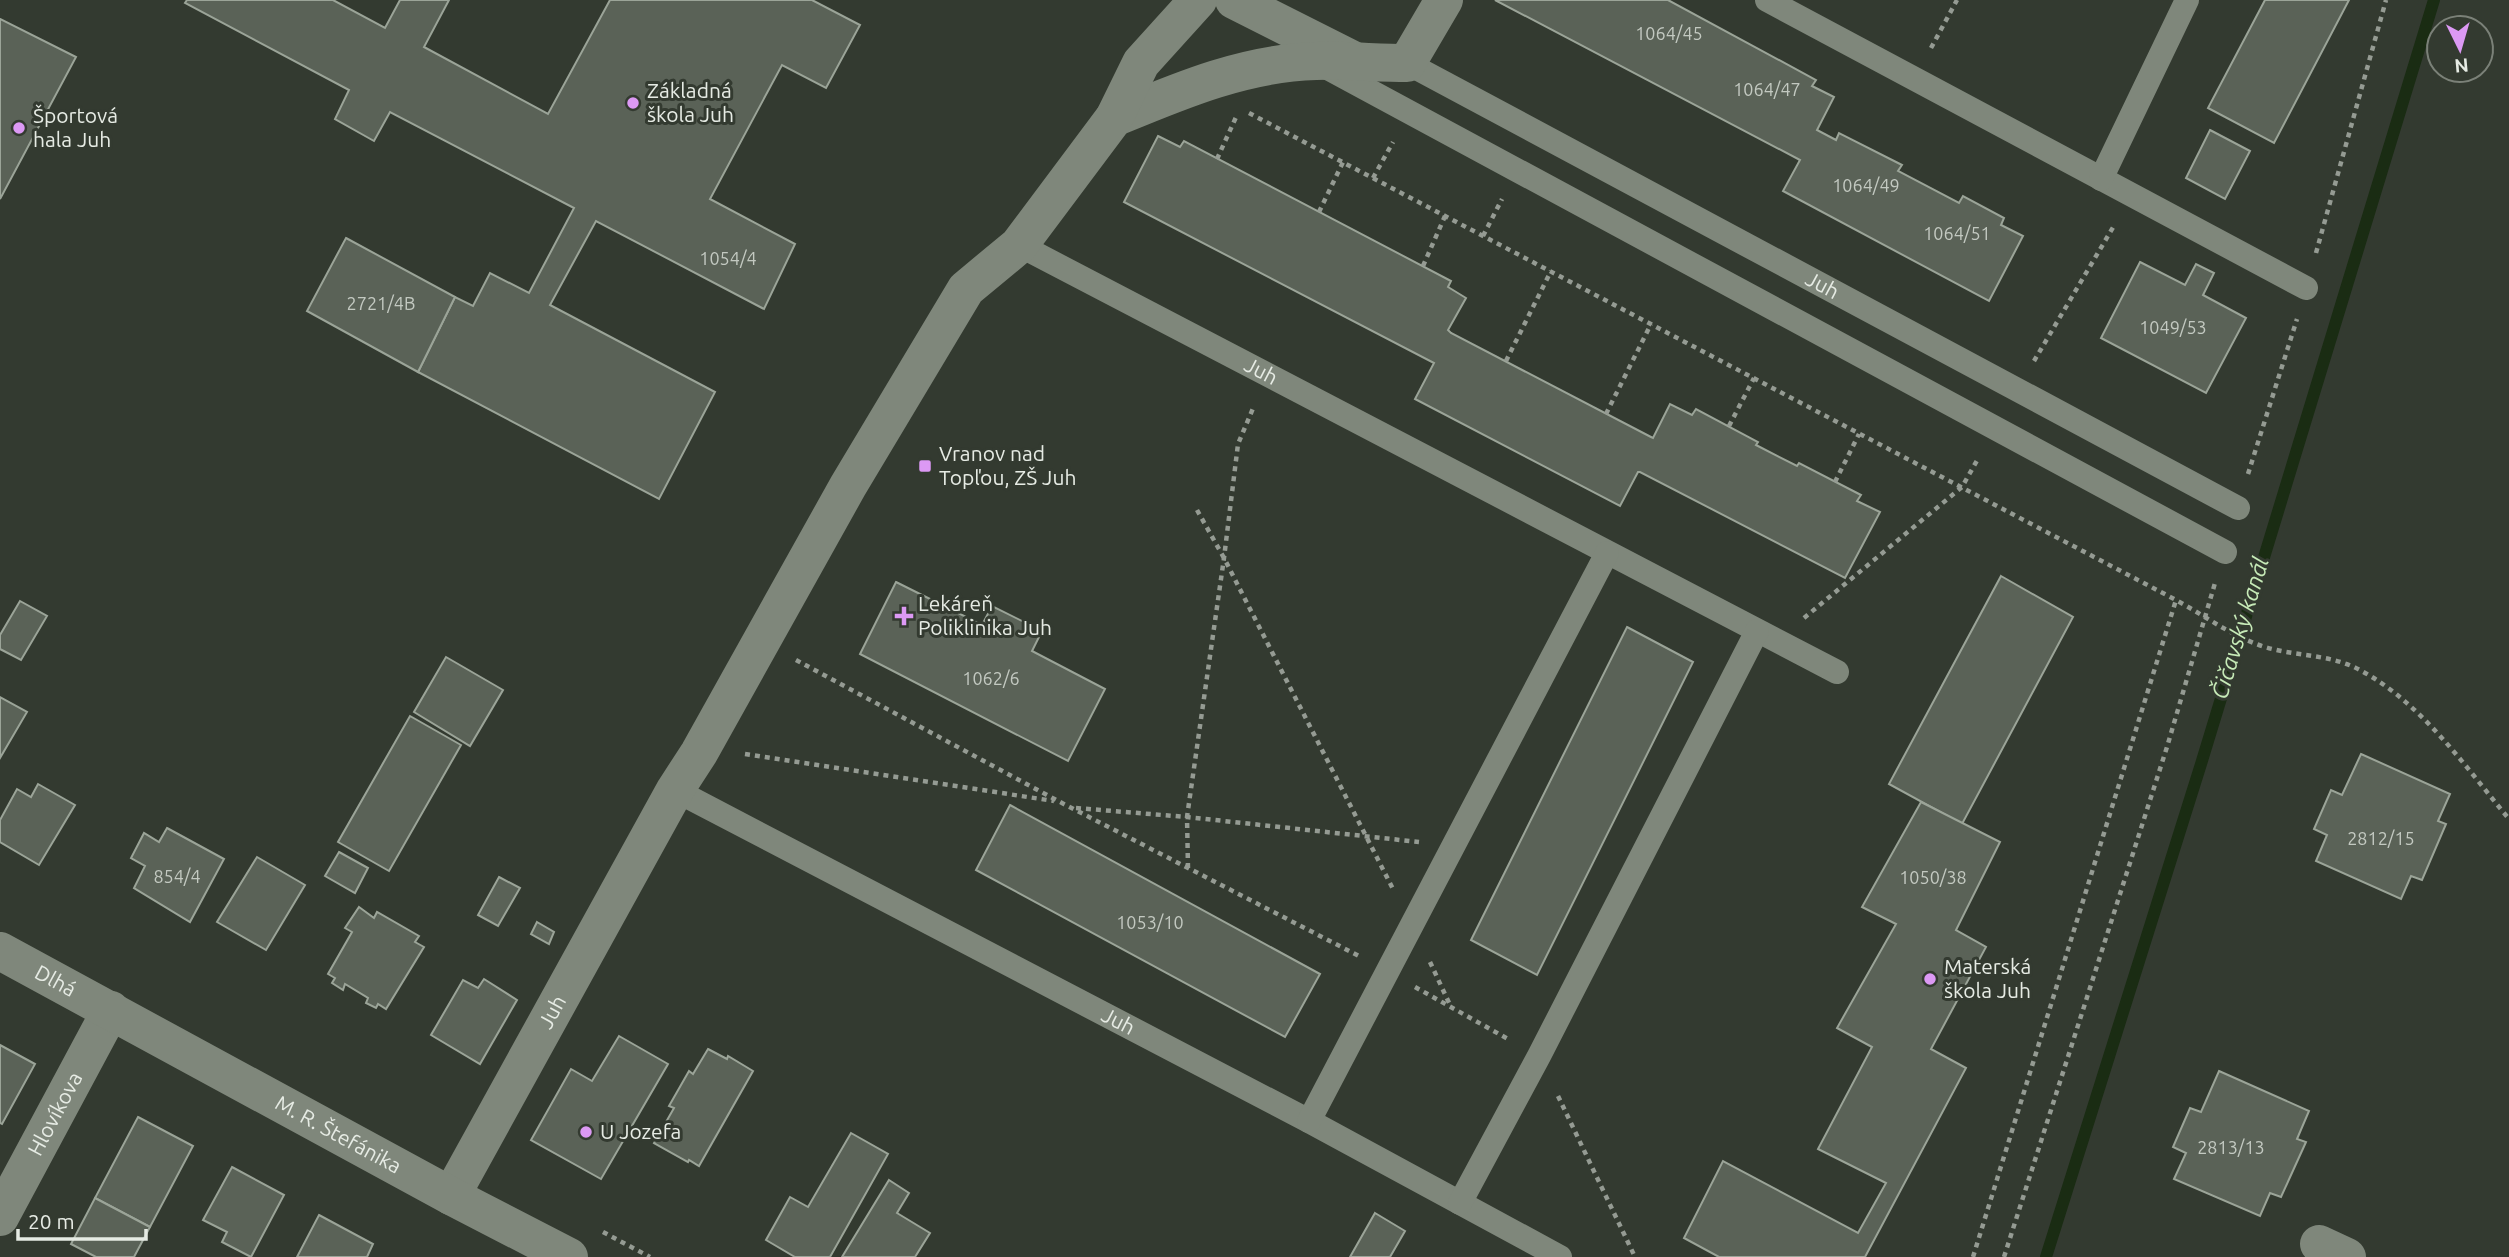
<svg xmlns="http://www.w3.org/2000/svg" width="2509" height="1257" viewBox="0 0 2509 1257" font-family="Ubuntu,sans-serif">
<style>
.lines{fill:none;stroke-linecap:round;stroke-linejoin:round}
.stream{stroke:#1a2c13;stroke-width:12}
.building{fill:#5a6257;stroke:#9ba498;stroke-width:2}
.path{stroke:#959b93;stroke-width:4.5;stroke-dasharray:5 5;stroke-linecap:butt}
.service{stroke:#7f877b;stroke-width:24}
.minor{stroke:#7f877b;stroke-width:38}
.tertiary{stroke:#7f877b;stroke-width:38}
.poi-dot{fill:#dc99f4;stroke:#333a30;stroke-width:2.5}
.labels{text-anchor:middle;stroke-width:6;stroke-linejoin:round;paint-order:stroke}
.number-label{font-size:18px;fill:#c3c9c1}
.poi-label{font-size:21px;fill:#e6ebe4;stroke:#333a30;text-anchor:start}
.street-label{font-size:21px;fill:#e6ebe4;stroke:#333a30}
.water-label{font-size:23px;font-style:italic;fill:#c7ebb8;stroke:#333a30}
</style>
<rect width="100%" height="100%" fill="#333a30"/>
<g class="lines">
<polyline class="stream" points="2046,1257 2201,764 2434,0"/>
</g>
<g class="building">
<polygon points="187,0 333,0 385,28 400,0 449,0 424,47 548,114 610,0 812,0 860,25 826,88 782,65 710,199 795,244 764,309 596,221 550,305 715,392 659,499 418,372 455,297 473,306 490,273 529,293 574,208 390,112 374,141 335,119 349,90 185,3"/>
<polygon points="1495,0 1668,0 1816,80 1812,86 1834,97 1817,130 1836,140 1839,133 1902,165 1898,171 1959,203 1963,196 2004,218 2001,225 2023,236 1989,301 1783,191 1800,160"/>
<polygon points="2265,0 2349,0 2274,143 2208,108"/>
<polygon points="0,19 76,57 0,199"/>
<polygon points="2210,130 2250,151 2225,199 2186,178"/>
<polygon points="1158,136 1180,147 1184,141 1451,281 1448,287 1466,298 1448,330 1451,333 1651,437 1653,438 1670,404 1692,415 1696,409 1758,442 1756,445 1797,466 1799,463 1861,495 1857,501 1880,512 1845,578 1640,472 1638,472 1620,506 1415,399 1434,363 1124,202"/>
<polygon points="346,238 455,297 418,372 307,311"/>
<polygon points="2140,262 2185,285 2196,264 2214,273 2203,295 2246,318 2206,393 2101,338"/>
<polygon points="2001,576 2073,617 1962,824 1889,784"/>
<polygon points="896,582 982,625 992,606 1042,631 1032,651 1105,689 1068,761 860,654"/>
<polygon points="20,601 47,616 21,660 0,649 0,635"/>
<polygon points="1627,627 1693,662 1537,975 1471,940"/>
<polygon points="446,657 503,690 470,746 414,712"/>
<polygon points="0,697 27,712 0,758"/>
<polygon points="410,716 461,745 389,871 338,842"/>
<polygon points="2361,754 2450,794 2438,821 2446,824 2422,880 2411,876 2401,899 2316,861 2327,835 2314,829 2331,790 2342,795"/>
<polygon points="38,784 75,805 39,865 0,842 0,820 17,789 31,797"/>
<polygon points="1921,802 2000,842 1956,930 1986,947 1931,1049 1966,1068 1865,1257 1719,1257 1684,1238 1723,1161 1858,1233 1886,1183 1818,1149 1872,1047 1837,1028 1896,924 1862,907"/>
<polygon points="1010,805 1320,974 1285,1037 976,870"/>
<polygon points="167,828 224,859 190,922 134,888 145,866 131,858 144,833 159,842"/>
<polygon points="339,852 368,868 355,893 325,876"/>
<polygon points="257,857 305,885 266,950 217,922"/>
<polygon points="499,877 520,888 498,926 478,915"/>
<polygon points="359,907 374,918 377,912 419,936 415,942 424,947 386,1009 378,1004 376,1008 366,1003 368,998 345,984 343,990 332,983 335,978 328,974 352,932 345,928"/>
<polygon points="537,922 554,932 549,944 531,934"/>
<polygon points="484,979 517,1000 480,1064 431,1035 463,980 478,988"/>
<polygon points="619,1036 668,1064 601,1179 531,1140 571,1069 592,1081"/>
<polygon points="0,1045 35,1064 2,1124 0,1123"/>
<polygon points="708,1049 727,1059 728,1056 753,1071 699,1166 689,1160 688,1162 654,1143 674,1108 669,1106 689,1071 693,1074"/>
<polygon points="2219,1071 2309,1111 2297,1139 2306,1142 2281,1197 2270,1193 2260,1216 2174,1179 2186,1153 2173,1147 2190,1108 2201,1112"/>
<polygon points="138,1117 193,1146 150,1227 95,1198"/>
<polygon points="851,1133 888,1154 830,1257 795,1257 766,1240 790,1197 808,1207"/>
<polygon points="232,1167 284,1195 251,1257 222,1242 227,1232 203,1220"/>
<polygon points="889,1180 909,1193 897,1213 930,1233 915,1257 842,1257"/>
<polygon points="95,1198 150,1227 134,1257 96,1257 71,1244"/>
<polygon points="1375,1213 1405,1231 1390,1257 1350,1257"/>
<polygon points="319,1215 373,1244 367,1257 297,1257"/>
</g>
<g class="lines">
<g class="path">
<polyline points="1931,48 1957,0"/>
<path d="M1249,113L2176,600C2207,617 2231,636 2265,647C2294,656 2325,654 2354,667C2419,699 2463,764 2509,819"/>
<polyline points="1217,159 1237,115"/>
<polyline points="1373,178 1393,142"/>
<polyline points="1319,212 1343,162"/>
<polyline points="1483,236 1502,199"/>
<polyline points="2316,253 2386,0"/>
<polyline points="1423,266 1445,216"/>
<polyline points="1506,361 1551,271"/>
<polyline points="2034,361 2115,224"/>
<polyline points="1606,414 1651,324"/>
<polyline points="1729,426 1754,378"/>
<polyline points="2248,474 2297,319"/>
<polyline points="1835,482 1859,434"/>
<polyline points="1197,510 1224,558 1393,889"/>
<polyline points="1804,618 1962,487 1979,457"/>
<polyline points="796,660 1060,802 1359,956"/>
<polyline points="745,754 1054,801"/>
<polyline points="1076,808 1187,817 1419,842"/>
<polyline points="1188,868 1187,817 1224,558 1238,444 1254,406"/>
<polyline points="1430,962 1450,1005"/>
<polyline points="1415,987 1508,1039"/>
<polyline points="1558,1096 1635,1257"/>
<polyline points="603,1232 650,1257"/>
<polyline points="1973,1257 2176,600"/>
<polyline points="2004,1257 2167,747 2215,583"/>
</g>
<g class="service">
<polyline points="1767,0 2306,288"/>
<path id="s1" d="M1407,63L2238,508"/>
<polyline points="1322,65 2225,552"/>
<polyline points="2101,179 2187,0"/>
<path id="s2" d="M1019,245L1837,672"/>
<path id="s3" d="M675,790L1309,1121L1560,1257"/>
<polyline points="1309,1121 1607,553"/>
<polyline points="1460,1203 1539,1056 1757,631"/>
</g>
<g class="minor">
<polyline points="1234,0 1351,59"/>
<path d="M1114,118C1179,91 1244,63 1316,61C1346,60 1377,63 1407,63L1444,0"/>
<path id="s4" d="M451,1196L675,790L699,753L848,486L966,289L1019,245L1114,118L1141,63L1198,0"/>
<path id="s5" d="M0,1217L111,1010"/>
<polyline points="2319,1244 2347,1257"/>
</g>
<path class="tertiary" id="s6" d="M0,951L451,1196L569,1257"/>
</g>
<g class="poi-dot">
<circle cx="633" cy="103" r="7"/>
<circle cx="19" cy="128" r="7"/>
<rect x="918" y="459" width="14" height="14" rx="3.5"/>
<path d="M900.5 605.5h7v7h7v7h-7v7h-7v-7h-7v-7h7z"/>
<circle cx="1930" cy="979" r="7"/>
<circle cx="586" cy="1132" r="7"/>
</g>
<g class="labels">
<g class="number-label">
<text x="1669" y="40">1064/45</text>
<text x="1767" y="96">1064/47</text>
<text x="1866" y="192">1064/49</text>
<text x="1957" y="240">1064/51</text>
<text x="728" y="265">1054/4</text>
<text x="381" y="310">2721/4B</text>
<text x="2173" y="334">1049/53</text>
<text x="991" y="685">1062/6</text>
<text x="2381" y="845">2812/15</text>
<text x="177" y="883">854/4</text>
<text x="1933" y="884">1050/38</text>
<text x="1150" y="929">1053/10</text>
<text x="2231" y="1154">2813/13</text>
</g>
<g class="poi-label">
<text x="647" y="98">Základná<tspan x="647" dy="24">škola Juh</tspan></text>
<text x="33" y="123">Športová<tspan x="33" dy="24">hala Juh</tspan></text>
<text x="939" y="461">Vranov nad<tspan x="939" dy="24">Topľou, ZŠ Juh</tspan></text>
<text x="918" y="611">Lekáreň<tspan x="918" dy="24">Poliklinika Juh</tspan></text>
<text x="1944" y="974">Materská<tspan x="1944" dy="24">škola Juh</tspan></text>
<text x="600" y="1139">U Jozefa</text>
</g>
<g class="street-label">
<text dy="7" stroke="none"><textPath href="#s1" startOffset="471">Juh</textPath></text>
<text dy="7" stroke="none"><textPath href="#s2" startOffset="273">Juh</textPath></text>
<text dy="7" stroke="none"><textPath href="#s6" startOffset="63">Dlhá</textPath></text>
<text dy="7" stroke="none"><textPath href="#s4" startOffset="210">Juh</textPath></text>
<text dy="7" stroke="none"><textPath href="#s3" startOffset="500">Juh</textPath></text>
<text dy="7" stroke="none"><textPath href="#s5" startOffset="117">Hlovíkova</textPath></text>
<text dy="7" stroke="none"><textPath href="#s6" startOffset="385">M. R. Štefánika</textPath></text>
</g>
<g class="water-label">
<text transform="translate(2240 628) rotate(-73)" y="8">Čičavský kanál</text>
</g>
</g>
<g transform="translate(2460 49) rotate(175)"><circle r="33" fill="#333a30" stroke="#7b8178" stroke-width="2"/>
<path d="M0-5L12 26L0 18L-12 26Z" fill="#dc99f4"/>
<text y="-10" font-size="19" font-weight="bold" text-anchor="middle" fill="#e6ebe4">N</text>
</g>
<path d="M18 1229v10h128v-10" fill="none" stroke="#e6ebe4" stroke-width="3.5"/>
<text x="28" y="1229" font-size="21" fill="#e6ebe4" stroke="#333a30" stroke-width="5" paint-order="stroke">20 m</text>
</svg>
